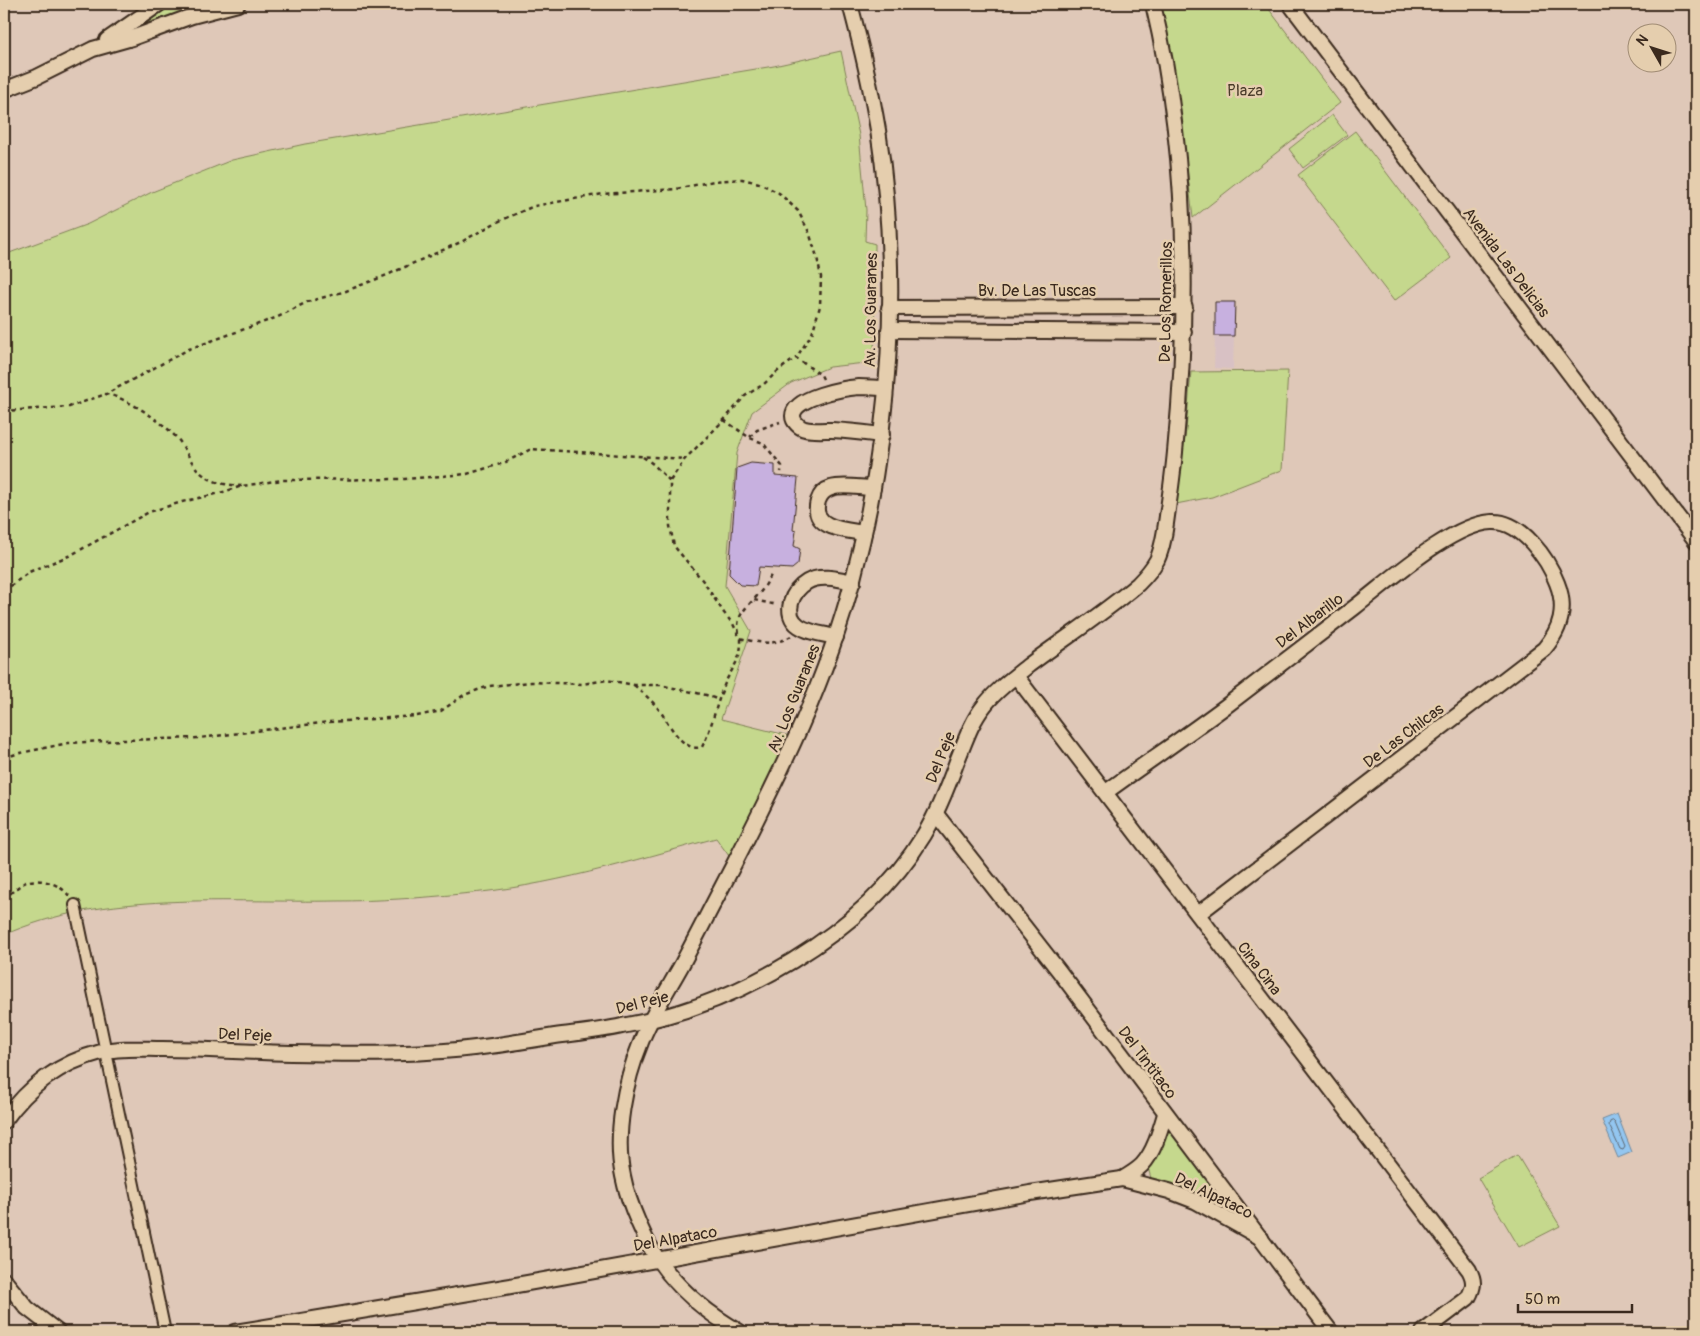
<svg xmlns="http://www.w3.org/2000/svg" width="1700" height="1336" viewBox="0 0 1700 1336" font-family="Pangolin,sans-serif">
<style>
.built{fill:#d8c1c4}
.green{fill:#c5d88d;stroke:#808156}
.water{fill:#93c6f0;stroke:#70889c}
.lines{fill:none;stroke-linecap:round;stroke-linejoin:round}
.shore{stroke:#5e6872;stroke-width:1}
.building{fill:#c7b0df;stroke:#3b2a1e}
.pedestrian-casing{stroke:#3b2a1e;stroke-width:14}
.minor-casing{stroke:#3b2a1e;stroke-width:18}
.path{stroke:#3b2a1e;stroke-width:2.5;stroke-dasharray:4 4;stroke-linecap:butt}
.pedestrian{stroke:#e5ceae;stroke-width:10}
.minor{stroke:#e5ceae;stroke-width:14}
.labels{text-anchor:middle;stroke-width:5;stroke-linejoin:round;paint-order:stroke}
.park-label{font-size:16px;fill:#493b29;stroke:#e5ceae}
.street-label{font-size:16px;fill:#3b2a1e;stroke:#e5ceae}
</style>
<rect width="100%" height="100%" fill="#dfc8b8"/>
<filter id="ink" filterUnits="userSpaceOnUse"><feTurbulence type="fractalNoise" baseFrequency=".02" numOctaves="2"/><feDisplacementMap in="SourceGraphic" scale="10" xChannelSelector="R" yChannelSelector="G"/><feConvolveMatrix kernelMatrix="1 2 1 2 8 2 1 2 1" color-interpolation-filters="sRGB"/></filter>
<g filter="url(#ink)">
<polygon class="built" points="1215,336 1234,336 1233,369 1214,368"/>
<g class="green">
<polygon points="167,4 219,4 116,39"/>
<polygon points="1155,4 1265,4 1340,103 1193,218 1180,110 1172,70"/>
<path d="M841,51L859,135L866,210L865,241L875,244L874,362L829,367L791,383L752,412L737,453L725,586L751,631L721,719L790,736L760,798L729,856L716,838C632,861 548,887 461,894C420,898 378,901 336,901C229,903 104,890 4,935V255L88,224L152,192L232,160L305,144L774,66Z"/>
<polygon points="1332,115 1347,135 1303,168 1289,149"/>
<polygon points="1355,131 1451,258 1394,301 1298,175"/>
<polygon points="1288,371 1282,470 1212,497 1176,504 1186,430 1191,372"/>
<polygon points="1171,1131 1176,1134 1234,1212 1234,1216 1155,1182 1151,1178 1148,1168 1166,1132"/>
<polygon points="1517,1155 1560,1226 1519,1247 1478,1178"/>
</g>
<polygon class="water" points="1617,1114 1632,1152 1618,1158 1602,1120"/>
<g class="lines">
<polygon class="shore" points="1613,1121 1615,1123 1625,1147 1623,1150 1620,1149 1609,1125 1610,1122"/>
</g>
<g class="building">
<polygon points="1215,302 1235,302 1234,336 1215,336"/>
<polygon points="751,463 775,465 775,476 798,478 793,530 796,531 794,546 800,549 798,564 792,569 759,567 756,586 740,585 729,574 737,468"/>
</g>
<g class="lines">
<g class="pedestrian-casing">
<polyline id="pedestrian" points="75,905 165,1332"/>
</g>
<g class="minor-casing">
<g id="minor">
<polyline points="1290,4 1696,541"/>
<polyline points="107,40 159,4"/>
<polyline points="4,90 37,77 93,49 132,38 192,16 238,4"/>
<polyline points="889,308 1185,307"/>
<polyline points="889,330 1184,332"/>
<path d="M882,435C865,433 849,431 832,430C824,430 813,431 805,429C800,428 793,422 793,416C793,397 845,388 859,387C868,387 877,388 886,388"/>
<path d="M864,533C846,530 810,529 818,501C820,495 824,490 831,488C843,484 860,488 873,488"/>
<path d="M836,637C824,634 809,633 799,626C782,614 792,591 807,582C820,574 839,579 853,582"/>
<path d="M1016,676L1469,1270C1475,1281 1474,1287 1468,1298L1423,1332"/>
<path d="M1106,792C1146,763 1187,735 1226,706C1269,673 1312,640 1355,607C1388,582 1451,524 1492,522C1521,520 1548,559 1557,583C1567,608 1561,629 1544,649L1198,914"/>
<polyline points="936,814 1059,971 1331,1332"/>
<path d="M4,1121C29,1086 59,1063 101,1052C121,1047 142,1049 162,1049C205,1049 248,1052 291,1053C336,1054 382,1055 427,1052C470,1050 513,1043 555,1036C577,1033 600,1031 622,1026C736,1006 863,935 924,835C938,812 948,786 957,761C965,742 971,722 984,706C996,690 1013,678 1029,665C1065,638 1104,613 1138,584C1145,577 1152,569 1157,560C1163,547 1165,531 1167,516C1170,495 1173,474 1175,452C1190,302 1188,151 1153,4"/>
<path d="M1122,1179C1129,1175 1136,1171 1142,1165C1154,1152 1160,1131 1165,1114"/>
<polyline points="4,1280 27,1308 58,1332"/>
<polyline points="235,1332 505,1287 1030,1193 1122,1179 1169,1191 1195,1201 1261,1238"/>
<path d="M740,1332C696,1307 658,1271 639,1224C632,1208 626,1192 623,1176C614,1135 625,1081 641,1042C651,1016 667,991 681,966C699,932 716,898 734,864C781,772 827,680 853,579C891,436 901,277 878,130C871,88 861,45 850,4"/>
</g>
</g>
<g class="path">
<polyline points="4,411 69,407 106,394"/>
<polyline points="724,420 750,438 763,443 782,466 781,472"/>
<polyline points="750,437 757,430 780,422"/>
<polyline points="643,457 653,464 670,481"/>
<path d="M242,486C230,485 216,484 205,476C191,467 186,447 175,436C160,420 127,398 106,394L189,349L278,317L307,302L346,291L387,275L463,241L495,223L534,206L603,194L676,189L714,181L742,179L759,183L779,193L798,211L809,232L817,257L821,277L820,306L812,334L796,358"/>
<polyline points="4,591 29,572 71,555 149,512 182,502 220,493 242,486 282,480 405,479 467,474 504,463 531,449 685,459"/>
<polyline points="754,600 777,605"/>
<path d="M739,633C734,613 751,605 762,590C766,585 769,579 772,573"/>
<path d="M791,636C775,646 758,643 740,638L733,624L724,613L703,581L674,546L670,526V481L685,459L724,420L745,396L764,384L779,370L796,358L821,375L823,379"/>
<path d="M634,685C642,692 650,699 657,707C668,720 681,753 702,747C712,728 715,708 723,688C730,669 742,662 741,638"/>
<polyline points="4,758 16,754 68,743 123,740 199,738 329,722 417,716 441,711 464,695 489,686 531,682 582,684 607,680 634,685 660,685 706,695 719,700"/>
<path d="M4,899C10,894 19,885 26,882C39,877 61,884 69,896"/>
</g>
<use href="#pedestrian" class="pedestrian"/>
<use href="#minor" class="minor"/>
</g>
</g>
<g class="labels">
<g class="park-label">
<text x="1245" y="96">Plaza</text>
</g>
<g class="street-label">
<text transform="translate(1507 262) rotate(53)" y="6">Avenida Las Delicias</text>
<text x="1037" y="296">Bv. De Las Tuscas</text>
<text transform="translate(1165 302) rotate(-89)" y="6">De Los Romerillos</text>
<text transform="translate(870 310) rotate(-89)" y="6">Av. Los Guaranes</text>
<text transform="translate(1309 620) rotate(-37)" y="6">Del Albarillo</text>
<text transform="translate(793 698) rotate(-68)" y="6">Av. Los Guaranes</text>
<text transform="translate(1403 735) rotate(-37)" y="6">De Las Chilcas</text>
<text transform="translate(940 757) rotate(-68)" y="6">Del Peje</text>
<text transform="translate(1260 968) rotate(53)" y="6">Cina Cina</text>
<text transform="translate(642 1002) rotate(-14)" y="6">Del Peje</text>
<text transform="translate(245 1034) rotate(2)" y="6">Del Peje</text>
<text transform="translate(1148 1062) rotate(53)" y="6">Del Tintitaco</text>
<text transform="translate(1214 1195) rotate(26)" y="6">Del Alpataco</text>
<text transform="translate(675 1238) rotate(-10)" y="6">Del Alpataco</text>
</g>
</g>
<rect width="1700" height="1336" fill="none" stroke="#e5ceae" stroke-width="20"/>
<rect x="10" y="10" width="1680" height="1316" fill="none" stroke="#3b2a1e" stroke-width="2" filter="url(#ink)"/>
<g transform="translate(1652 48) rotate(309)"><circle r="24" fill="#e5ceae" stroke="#a18c74"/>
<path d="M0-4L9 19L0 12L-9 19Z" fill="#3b2a1e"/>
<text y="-8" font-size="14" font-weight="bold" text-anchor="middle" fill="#3b2a1e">N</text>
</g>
<path d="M1518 1304v8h114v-8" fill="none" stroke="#3b2a1e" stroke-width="2.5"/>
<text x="1525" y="1304" font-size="15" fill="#3b2a1e" stroke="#e5ceae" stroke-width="4" paint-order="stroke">50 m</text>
</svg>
